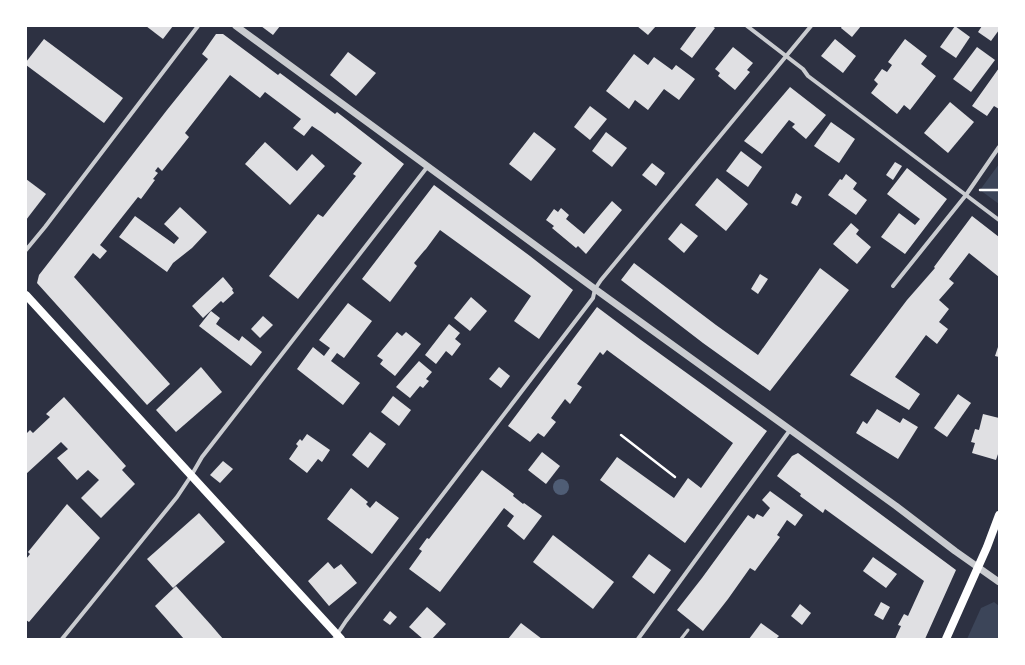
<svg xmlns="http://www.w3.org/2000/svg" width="1025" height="665" viewBox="0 0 1025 665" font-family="'Open Sans',sans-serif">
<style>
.green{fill:#3c4559}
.water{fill:#4f5d75}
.building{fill:#e0e0e3}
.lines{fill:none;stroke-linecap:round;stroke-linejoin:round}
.path{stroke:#fff;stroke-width:2.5}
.service{stroke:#caccd0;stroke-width:3}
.minor{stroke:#caccd0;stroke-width:4}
.tertiary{stroke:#caccd0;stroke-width:7}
.secondary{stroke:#fff;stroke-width:8}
</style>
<rect width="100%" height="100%" fill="#2d3142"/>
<g class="green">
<polygon points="999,164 999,204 980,190"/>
<polygon points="994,602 999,606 999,639 967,639 981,608"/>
</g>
<circle class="water" cx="561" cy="487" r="8"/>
<g class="building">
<polygon points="146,26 173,26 163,39"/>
<polygon points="261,26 280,26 273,35"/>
<polygon points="637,26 656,26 648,35"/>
<polygon points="697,26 712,26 715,28 692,58 680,49"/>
<polygon points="842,26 861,26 852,37 841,28"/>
<polygon points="955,26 970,37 956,58 940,47"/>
<polygon points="982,26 999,26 999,30 991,41 978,32"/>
<polygon points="216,34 223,34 278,75 280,73 335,114 337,112 404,164 298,299 269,276 318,214 323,217 356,176 353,174 362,163 321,132 312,126 304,136 293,128 301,119 265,92 260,98 230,75 185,133 189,137 162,171 158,167 155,171 158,173 153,179 155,180 141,199 138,197 100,245 107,251 100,259 93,253 74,277 170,384 147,405 37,283 39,275 167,110 208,59 202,54"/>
<polygon points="44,39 123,98 104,123 26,65 26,62"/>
<polygon points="835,39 856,56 843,73 821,56"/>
<polygon points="905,39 927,56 921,64 936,76 910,110 904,105 897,114 871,93 878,84 874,80 882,69 887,72 892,65 888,62"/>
<polygon points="733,47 753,63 747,70 750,72 735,90 718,76 720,73 715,69"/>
<polygon points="977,47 995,60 971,92 953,79"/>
<polygon points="348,52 376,73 356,96 330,75"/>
<polygon points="634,54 648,65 654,57 672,70 676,65 695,79 679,100 664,89 648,110 635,100 629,109 606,91"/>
<polygon points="999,68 999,109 994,106 987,116 972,106"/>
<polygon points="790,87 826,115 806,139 792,127 795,124 789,120 762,154 744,141"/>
<polygon points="950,102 974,122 948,153 924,133"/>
<polygon points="590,106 607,119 590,140 574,127"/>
<polygon points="831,122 855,139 839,163 814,146"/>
<polygon points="534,132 556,149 531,181 509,164"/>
<polygon points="606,132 627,148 612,167 592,151"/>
<polygon points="265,142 297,171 312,154 325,166 290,205 245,164"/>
<polygon points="741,151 762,167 748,187 726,171"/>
<polygon points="895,162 902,166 893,180 886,175"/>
<polygon points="652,163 665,173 656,186 642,175"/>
<polygon points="907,168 947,199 905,254 881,237 899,213 915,225 920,219 887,194"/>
<polygon points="846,174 857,183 853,189 867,200 856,215 828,195 840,179 842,180"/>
<polygon points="717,178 748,204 726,231 695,205"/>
<polygon points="26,179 46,194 26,220"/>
<polygon points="434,185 530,256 573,290 539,339 514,321 531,296 440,230 426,249 424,251 414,263 417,266 390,302 362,279"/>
<polygon points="796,193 802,197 797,206 791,203"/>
<polygon points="612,201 622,210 586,254 578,246 576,248 552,228 554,226 546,220 554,209 558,212 561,208 569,215 566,219 584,234"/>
<polygon points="180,207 207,232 192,248 173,263 167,272 119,237 135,216 174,244 179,238 164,224"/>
<polygon points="972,216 999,237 999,277 969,253 949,279 954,283 939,300 949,309 939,322 948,329 937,344 926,335 895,377 920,394 909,410 850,375 907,300 935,268 934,267"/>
<polygon points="681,223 698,236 684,253 668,239"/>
<polygon points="851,223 859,230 856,234 871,247 857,264 833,244"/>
<polygon points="634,263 716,325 758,355 820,268 849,290 770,391 703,343 621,280"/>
<polygon points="760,274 768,279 758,294 751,289"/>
<polygon points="223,277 233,289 232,290 234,293 223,303 221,301 203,318 192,306"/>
<polygon points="471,297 487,311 470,331 454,318"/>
<polygon points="348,303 372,321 344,358 337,353 331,361 360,383 343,405 297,369 313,347 324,356 330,348 319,340"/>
<polygon points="597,307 641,340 767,431 685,543 600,480 617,457 674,498 688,478 701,488 733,443 607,350 603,355 600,352 577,384 582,387 570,404 565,399 551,418 556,422 544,437 538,433 530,442 508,426"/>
<polygon points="211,311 220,318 216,324 239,341 242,336 262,352 251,366 199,326"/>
<polygon points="263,316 273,325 260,338 251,329"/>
<polygon points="449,324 460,333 455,339 461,344 452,356 446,351 436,364 425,355"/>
<polygon points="397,332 402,336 406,332 421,344 395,376 380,364 383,360 377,356"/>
<polygon points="999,344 999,357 995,356"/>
<polygon points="419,361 432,372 426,379 429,381 423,388 420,386 410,398 396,387"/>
<polygon points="201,367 222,392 176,432 156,410"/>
<polygon points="499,367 510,376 501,388 489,379"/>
<polygon points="958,394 971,403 947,437 934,428"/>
<polygon points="393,396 411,410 399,426 381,412"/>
<polygon points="64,397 126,466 122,470 135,484 101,518 81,498 99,480 88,470 77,480 57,458 68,449 61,442 26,474 26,434 30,430 33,433 50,417 46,414"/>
<polygon points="877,409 900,423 903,418 918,427 898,459 856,433 863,421 867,424"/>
<polygon points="983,414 999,418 999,451 996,460 972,453 975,443 971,442 975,429 979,430"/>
<polygon points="370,432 386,444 368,468 352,455"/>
<polygon points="307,434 330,450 322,462 318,459 307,473 289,459 298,446 296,444 300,439 302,441"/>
<polygon points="542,452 560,466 546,484 528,470"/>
<polygon points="798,453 956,570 925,639 895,639 901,626 898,625 904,614 908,616 924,581 825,509 823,513 800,496 801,494 777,476 792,456"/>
<polygon points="223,461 233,469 220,483 210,475"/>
<polygon points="482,470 514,494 513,496 523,504 524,503 542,516 524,540 507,526 514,516 504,508 440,592 409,569 422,551 419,549 427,538 429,539"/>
<polygon points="351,488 368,502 366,504 370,508 376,501 399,518 372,554 327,519"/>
<polygon points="770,491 803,515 795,526 787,520 777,535 780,537 755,571 750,568 728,599 703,631 677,610 702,578 748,515 754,519 757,514 763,517 770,508 762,500"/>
<polygon points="67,504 100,538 29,622 26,620 26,559 30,554 28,552"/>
<polygon points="199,513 225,542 173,588 147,559"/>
<polygon points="553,535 614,582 593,609 533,562"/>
<polygon points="649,554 671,570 654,594 632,577"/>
<polygon points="873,557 897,574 886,588 863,571"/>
<polygon points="328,562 334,569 341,564 357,583 329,606 308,581"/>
<polygon points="176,586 211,625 223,639 184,639 155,606"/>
<polygon points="881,602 890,607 883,620 874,615"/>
<polygon points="800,604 811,613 802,625 791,616"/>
<polygon points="427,607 446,624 432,639 423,639 409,627"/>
<polygon points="390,611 397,617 390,625 383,620"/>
<polygon points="521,623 542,639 508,639"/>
<polygon points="761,623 779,636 776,639 749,639"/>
</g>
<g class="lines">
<g class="path">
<polyline points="980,190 999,190"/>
<polyline points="621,435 675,477"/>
</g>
<polyline class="service" points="681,639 688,630"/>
<g class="minor">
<polyline points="747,26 803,69 808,76 999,220"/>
<polyline points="26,250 45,227 198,26"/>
<polyline points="893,286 966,195 999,147"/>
<polyline points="62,639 177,497 191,476 202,457 428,166"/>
<polyline points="334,639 346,621 593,298 595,289 601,280 811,26"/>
<polyline points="638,639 790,430"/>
</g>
<polyline class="tertiary" points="236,26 595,289 896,506 955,551 999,582"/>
<g class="secondary">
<polyline points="26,295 341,639"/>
<polyline points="946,639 987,547 999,515"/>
</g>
</g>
<rect width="1025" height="665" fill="none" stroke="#ffffff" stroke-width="54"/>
</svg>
